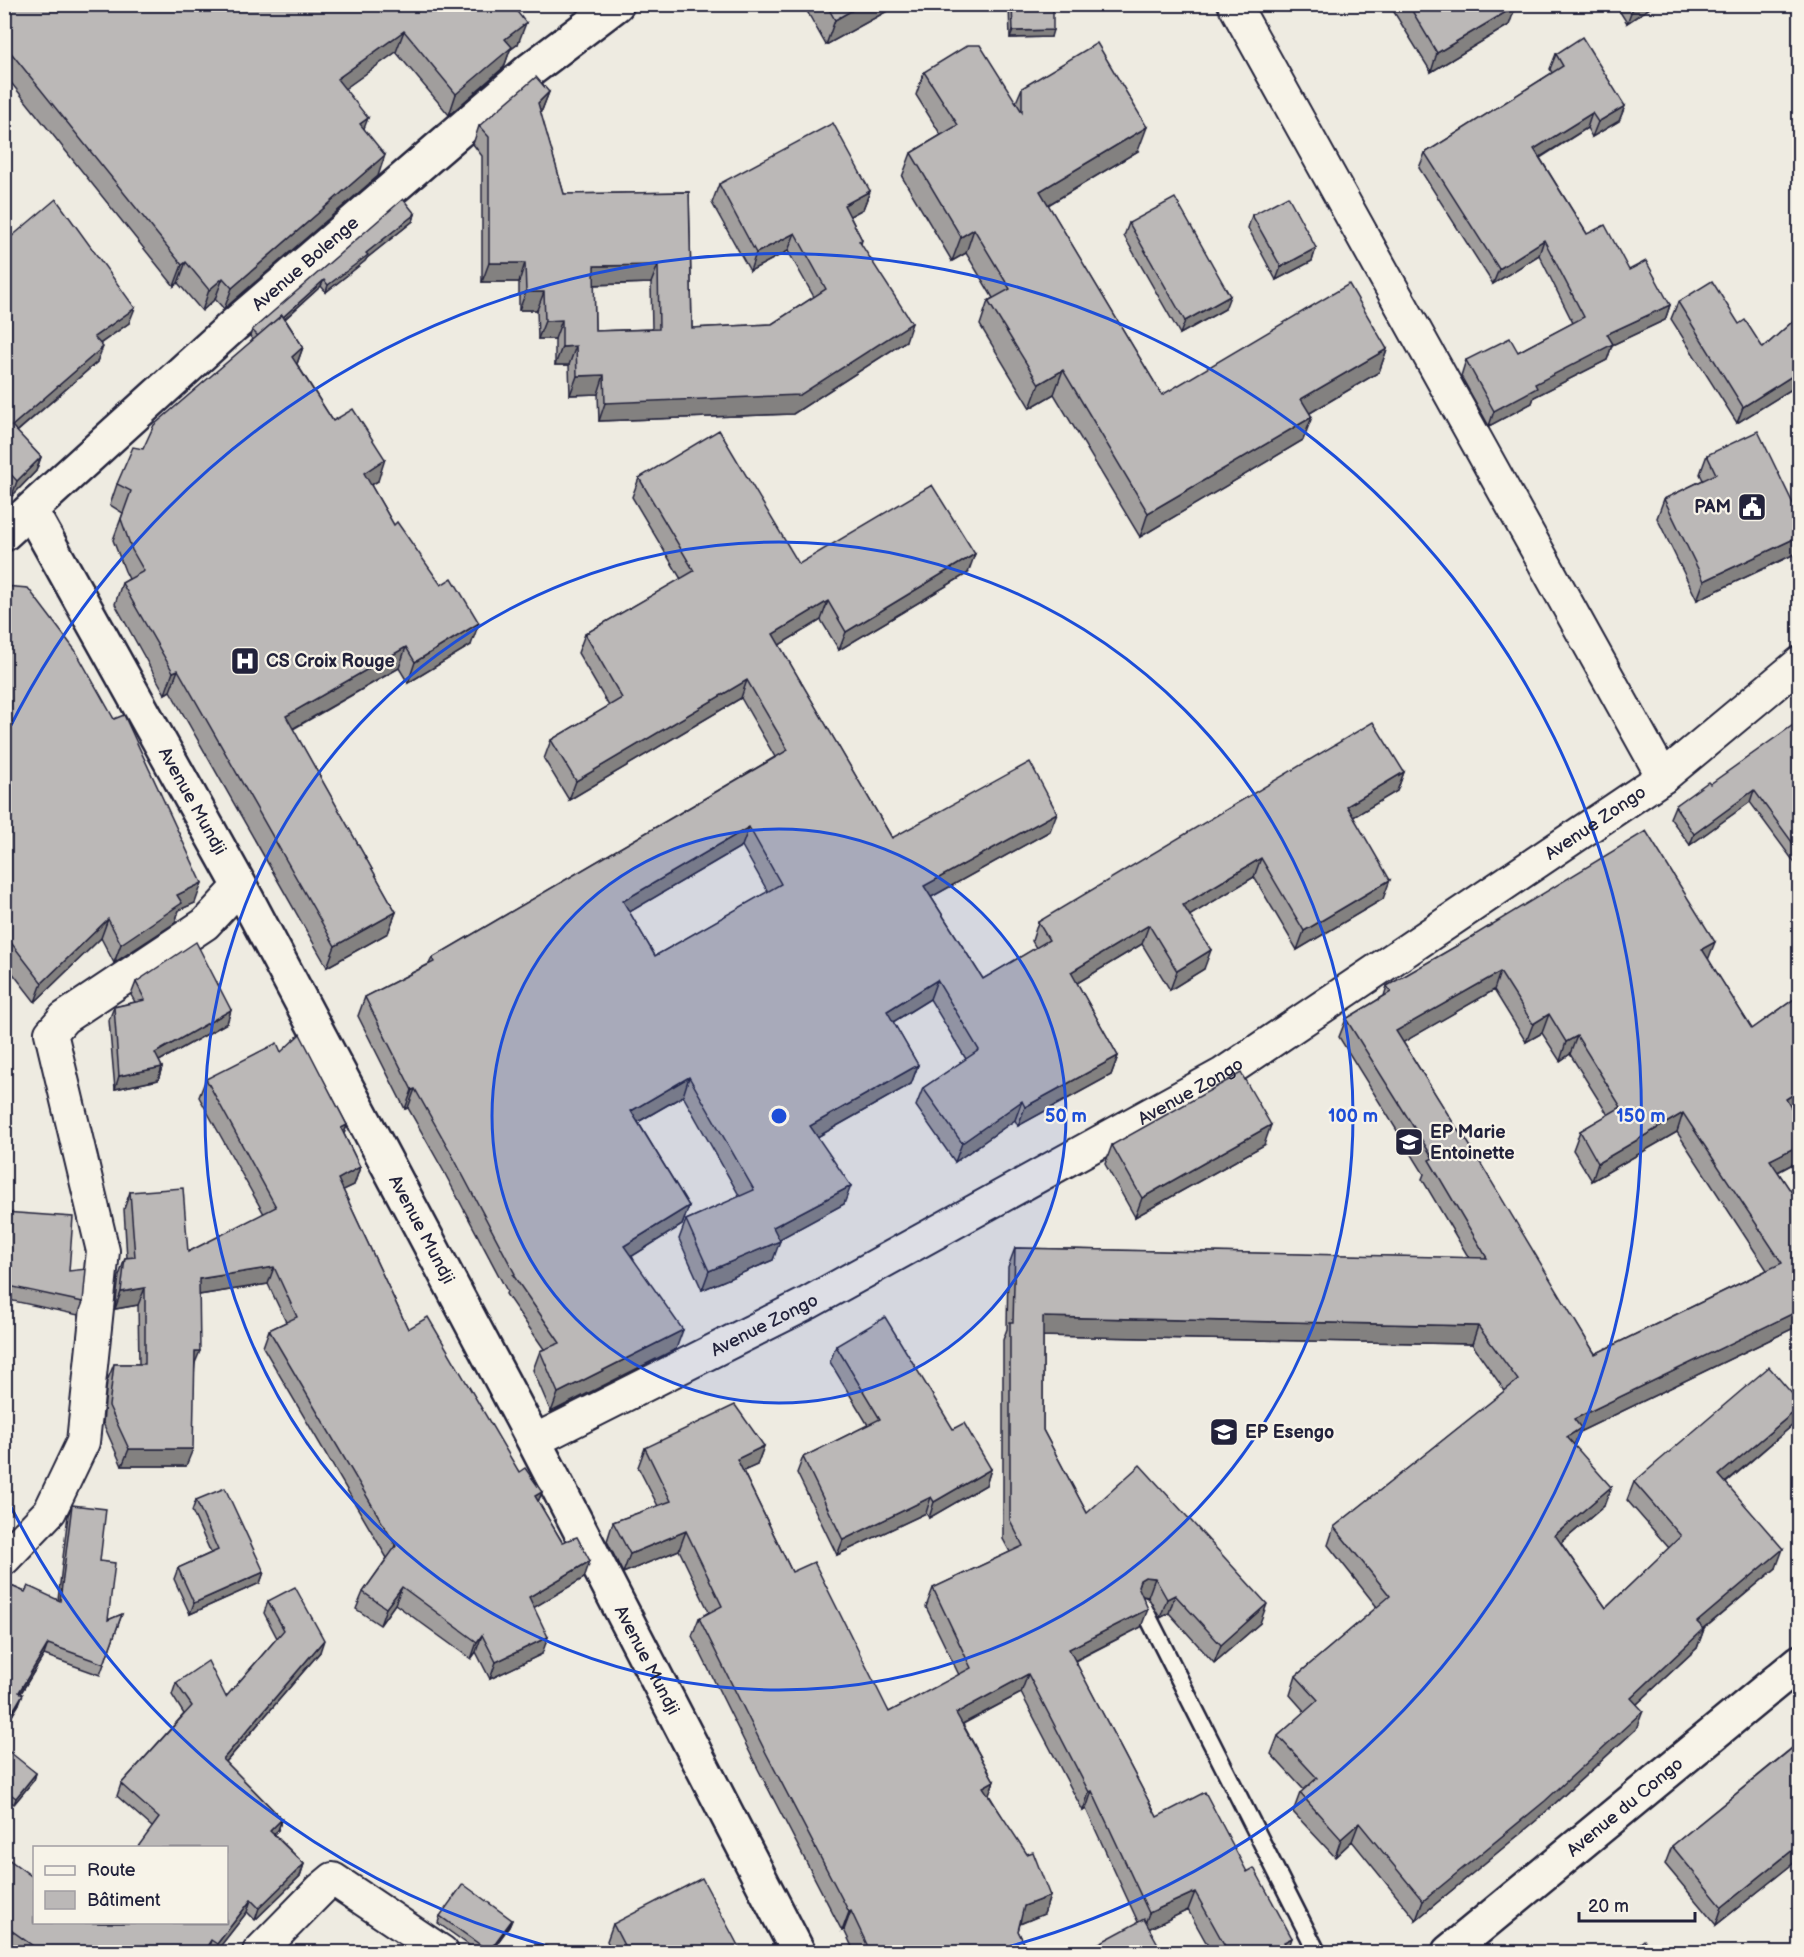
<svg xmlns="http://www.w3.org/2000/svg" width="1804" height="1957" viewBox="0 0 1804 1957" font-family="'Balsamiq Sans',sans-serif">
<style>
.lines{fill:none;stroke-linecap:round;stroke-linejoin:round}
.service-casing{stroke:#22223b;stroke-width:21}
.minor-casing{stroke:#22223b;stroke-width:36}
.tertiary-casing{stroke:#22223b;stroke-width:38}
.service{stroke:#f7f3e8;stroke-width:16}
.minor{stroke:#f7f3e8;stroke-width:32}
.tertiary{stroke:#f7f3e8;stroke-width:33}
.wall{fill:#a19e9d;stroke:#22223b;stroke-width:1.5;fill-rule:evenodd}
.shaded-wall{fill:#838180;stroke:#22223b;stroke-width:1.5}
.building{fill:#bbb8b7;stroke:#22223b;stroke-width:1.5;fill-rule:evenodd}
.ring{fill:none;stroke:#1d4ed8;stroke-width:3}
.labels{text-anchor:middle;stroke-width:4.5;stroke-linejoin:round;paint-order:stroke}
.street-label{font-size:18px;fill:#22223b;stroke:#f7f3e8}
.poi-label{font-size:18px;font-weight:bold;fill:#22223b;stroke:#f7f3e8;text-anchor:start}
.centre{fill:#1d4ed8;stroke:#f7f3e8;stroke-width:3}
.ring-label{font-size:18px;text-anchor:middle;font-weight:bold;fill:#1d4ed8;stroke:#f7f3e8;stroke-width:4.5;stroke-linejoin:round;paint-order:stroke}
</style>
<rect width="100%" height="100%" fill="#eeebe1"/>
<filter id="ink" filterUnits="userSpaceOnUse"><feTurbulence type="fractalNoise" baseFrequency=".0167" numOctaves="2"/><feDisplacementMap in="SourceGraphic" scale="12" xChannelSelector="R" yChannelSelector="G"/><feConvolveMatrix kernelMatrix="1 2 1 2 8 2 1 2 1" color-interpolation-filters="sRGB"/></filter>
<g filter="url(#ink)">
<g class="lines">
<g class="service-casing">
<polyline id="service" points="1142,1605 1317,1952"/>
</g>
<g class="minor-casing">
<g id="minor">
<polyline points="1234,4 1663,777"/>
<path id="s1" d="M534,1441L808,1303L1223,1074L1663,777L1800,663"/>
<polyline points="4,1559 50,1511 83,1442 103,1251 51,1033 64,1018 205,924 240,886"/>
<polyline points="259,1952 321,1889 333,1879 442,1952"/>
</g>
</g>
<g class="tertiary-casing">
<g id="tertiary">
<path id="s2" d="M31,511L240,886L534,1441L798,1952"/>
<path id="s3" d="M4,534L234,325L446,142L530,70L617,4"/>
<path id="s4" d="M1449,1952L1800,1662"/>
</g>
</g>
<use href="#service" class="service"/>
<use href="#minor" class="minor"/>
<use href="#tertiary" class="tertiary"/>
</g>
<g class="wall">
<polygon points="511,4 518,44 510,50 504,67 449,115 396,52 344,89 364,128 378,176 224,309 215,299 202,311 178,283 174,286 4,74 4,8"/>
<polygon points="803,4 900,4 826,45"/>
<polygon points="1009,4 1053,4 1051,37 1010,38"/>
<polygon points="1389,4 1515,4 1509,25 1431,72"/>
<polygon points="1615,4 1656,4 1627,23"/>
<polygon points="1556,54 1625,106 1619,121 1592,137 1587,128 1540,158 1587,234 1670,305 1665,320 1612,345 1607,360 1534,397 1532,403 1489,426 1461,376 1466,360 1518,352 1573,323 1539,255 1493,284 1419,168 1425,153 1552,73 1550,69"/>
<polygon points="924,72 1016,102 1022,88 1138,151 1048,205 1162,395 1387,349 1379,372 1310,413 1303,440 1140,537 1054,394 1030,408 980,325 988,301 993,298 966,253 952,261 902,177 911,153 941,135 916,95"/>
<path d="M549,92L542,110L540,112L564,194L689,192L692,328L772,324L814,297L788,251L750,271L712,203L719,184L870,191L863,209L850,216L862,240L861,244L906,341L793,414L599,421L598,394L570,395L569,365H555V339H538L537,310H519V282H482V156L473,144L479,126ZM651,283L652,329L595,331L594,285Z"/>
<polygon points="415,214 413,221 367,258 365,261 326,292 321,286 285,319 303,347 297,364 333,421 378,481 371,485 394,525 471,645 408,683 399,668 293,729 396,912 388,933 327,967 170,691 165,694 115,604 122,583 129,579 125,571 113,540 123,513 110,505 117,484 143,449 253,340 250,336 252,330"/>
<polygon points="1252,215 1316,248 1312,261 1276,280 1248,228"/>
<polygon points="1129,223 1225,309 1180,334 1124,236"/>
<polygon points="4,243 129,323 100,344 97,362 17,432 41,457 36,471 12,496 4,488"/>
<polygon points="1678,302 1739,324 1763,348 1800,315 1800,384 1737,423 1671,319"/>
<polygon points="1707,455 1799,552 1697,600 1657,518 1664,499 1703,480 1700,474"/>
<path d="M639,478L799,564L968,573L839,650L821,620L779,645L892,838L1050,831L931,897L983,979L1036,948L1032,941L1038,922L1404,772L1397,791L1353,817L1383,899L1297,950L1254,877L1190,915L1204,969L1170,990L1142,944L1077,983L1118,1056L1111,1075L1018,1126L1015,1120L955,1162L916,1106L923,1088L966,1059L930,999L893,1022L918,1065L911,1084L817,1137L844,1204L779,1239L773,1260L702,1290L679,1239L686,1220L740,1197L683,1096L638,1122L689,1206L682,1225L632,1256L676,1349L551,1412L533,1370L540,1351L544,1349L506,1294L507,1291L443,1170L408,1108L405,1109L358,1016L365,997L429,964L432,958L775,757L741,698L569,800L544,759L551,740L609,706L578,653L585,634L681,579L632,497ZM742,846L768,892L655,956L629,912Z"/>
<polygon points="4,586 195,903 179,910 175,923 114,963 101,938 35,1002 4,962"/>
<polygon points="1710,784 1797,786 1800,789 1800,870 1750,802 1690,845 1670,818 1675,806"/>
<path d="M1465,941L1708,959L1752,1029L1800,995V1103L1792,1109L1800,1124V1160L1778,1172L1800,1205V1325L1579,1432L1574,1445L1604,1506L1561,1543L1606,1608L1669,1548L1627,1500L1634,1482L1800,1403V1410L1794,1424L1726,1483L1776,1568L1704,1629L1697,1648L1637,1704L1636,1729L1538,1819L1416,1920L1352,1841L1335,1857L1293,1812L1300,1793L1304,1790L1271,1754L1278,1736L1305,1712L1290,1695L1296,1676L1377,1607L1328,1545L1334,1527L1505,1391L1472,1344L1043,1336V1430L1087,1513L1260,1623L1214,1663L1169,1613L1160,1618L1148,1597L1143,1596L1141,1627L1075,1661L1157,1817L1247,1872L1291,1953H1212L1188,1910L1150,1928L1138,1922L1086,1809L1083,1811L1021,1693L963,1724L994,1781L989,1795L1050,1896L1044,1914L1020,1924L1018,1931L1029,1953H855L844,1930L842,1931L759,1771L692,1636L699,1618L709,1612L679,1550L623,1573L607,1541L613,1522L658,1506L638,1467L645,1448L764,1446L757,1465L743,1471L792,1572L889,1712L959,1675L926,1607L933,1588L1010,1552L1003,1539V1340L1007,1329L1008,1267L1015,1248L1469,1258L1422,1179L1424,1174L1339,1037L1346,1019L1384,996L1387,986ZM1494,990L1526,1042L1542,1033L1560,1061L1570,1054L1608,1115L1580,1131L1573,1150L1592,1181L1677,1132L1767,1270L1595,1354L1403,1042Z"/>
<polygon points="136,982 231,1010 227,1023 159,1061 162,1067 158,1080 115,1089 109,1020 114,1007 135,1002 131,995"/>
<polygon points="281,1052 347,1125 344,1134 360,1167 354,1185 343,1190 408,1329 519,1472 542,1492 538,1502 584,1578 534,1607 542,1654 490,1679 476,1652 471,1659 395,1604 380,1625 356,1609 363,1592 387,1558 263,1347 269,1330 286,1322 268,1284 199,1295 195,1364 186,1466 122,1466 103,1423 107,1381 114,1364 139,1364 138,1305 115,1309 119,1276 125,1258 127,1258 124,1209 130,1192 188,1252 264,1214 199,1097 206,1079"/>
<polygon points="1112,1145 1264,1145 1135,1217 1105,1164"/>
<polygon points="4,1212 69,1271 83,1302 78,1315 4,1299"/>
<polygon points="836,1346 953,1429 991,1469 986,1485 929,1518 926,1513 837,1555 797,1473 803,1457 868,1425 830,1362"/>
<polygon points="196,1500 264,1572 260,1583 190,1614 174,1579 178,1568 211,1553 192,1511"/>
<polygon points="72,1505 100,1561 108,1620 122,1614 100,1675 44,1655 21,1693 19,1704 4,1729 4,1583 25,1592 58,1600 68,1515"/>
<polygon points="268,1601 320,1652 226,1762 282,1819 278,1830 274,1834 304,1864 300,1876 255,1920 247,1912 215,1953 22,1953 4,1940 4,1856 34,1923 226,1923 152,1827 117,1796 121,1784 184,1714 172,1695 176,1683 226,1697 277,1638 264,1613"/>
<polygon points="1800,1729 1800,1858 1716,1925 1665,1864 1672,1846 1798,1743 1796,1740"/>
<polygon points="4,1751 36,1773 34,1780 14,1804 4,1797"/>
<polygon points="440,1916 512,1920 509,1927 490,1953 480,1953 438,1923"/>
<polygon points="613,1924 742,1953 613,1953 607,1941"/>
</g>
<g class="shaded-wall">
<polygon points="863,4 900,4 826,45 835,20"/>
<polygon points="1641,4 1656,4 1627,23 1632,10"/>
<polygon points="1516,6 1509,25 1431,72 1437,53"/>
<polygon points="526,23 518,44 510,50 504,67 449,115 456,94 505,39"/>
<polygon points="1053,30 1051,37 1010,38 1013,31"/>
<polygon points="404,31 396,52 329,100 337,79"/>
<polygon points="549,92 542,110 531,121 538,103"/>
<polygon points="1625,106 1619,121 1592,137 1598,122"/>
<polygon points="1592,113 1587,128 1529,164 1534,149"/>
<polygon points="368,118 360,139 360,124"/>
<polygon points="1147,127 1138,151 1031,215 1040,191"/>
<polygon points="385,155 378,176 224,309 232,288"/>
<polygon points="870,191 863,209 837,223 844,205"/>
<polygon points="415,214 413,221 367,258 365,261 326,292 328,285 366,253"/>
<polygon points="974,229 966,253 952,261 961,237"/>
<polygon points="795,233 788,251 750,271 756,253"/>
<polygon points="1544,240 1539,255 1493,284 1499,269"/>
<polygon points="1316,248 1312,261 1276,280 1281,267"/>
<polygon points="186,262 178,283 174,286 182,265"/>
<polygon points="489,263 525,263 519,282 482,282"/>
<polygon points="658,265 651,283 587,285 594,266"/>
<polygon points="223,278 215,299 202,311 209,290"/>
<polygon points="324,280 321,286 257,344 260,338"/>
<polygon points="526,292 544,292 537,310 519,310"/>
<polygon points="1230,296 1225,309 1180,334 1185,321"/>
<polygon points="1670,305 1665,320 1612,345 1607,360 1534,397 1532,403 1489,426 1494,411 1607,334"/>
<polygon points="135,308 129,323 88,352 94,337"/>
<polygon points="562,320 555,339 538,339 545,321"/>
<polygon points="912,323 906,341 793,414 599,421 605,403"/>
<polygon points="576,346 569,365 555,365 562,347"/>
<polygon points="103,347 97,362 6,441 12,426"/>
<polygon points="303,347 295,369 292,357"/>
<polygon points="1387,349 1379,372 1293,423 1301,399"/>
<polygon points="1063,370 1054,394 1030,408 1039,384"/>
<polygon points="1800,371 1800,384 1737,423 1743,407"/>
<polygon points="604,375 598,394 570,395 577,376"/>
<polygon points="1312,417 1303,440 1140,537 1148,513"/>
<polygon points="41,457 36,471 12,496 17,481"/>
<polygon points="385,459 378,481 356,494 364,473"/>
<polygon points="1800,536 1799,552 1697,600 1704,581"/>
<polygon points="975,554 968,573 839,650 846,632"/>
<polygon points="828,601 821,620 766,653 773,634"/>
<polygon points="479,623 471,645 408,683 415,662"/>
<polygon points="406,647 399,668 278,737 286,716"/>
<polygon points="178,670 170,691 165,694 173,672"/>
<polygon points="747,680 741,698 569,800 576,781"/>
<polygon points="1404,772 1397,791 1340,825 1347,806"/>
<polygon points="1800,775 1800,784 1788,792 1793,780"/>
<polygon points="1754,790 1750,802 1690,845 1694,834"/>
<polygon points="1057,813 1050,831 917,905 924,886"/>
<polygon points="749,827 742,846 616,920 623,901"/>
<polygon points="1261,858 1254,877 1176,924 1183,905"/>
<polygon points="1390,880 1383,899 1297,950 1304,931"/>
<polygon points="202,883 195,903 179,910 175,923 114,963 121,944 177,895"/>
<polygon points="396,912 388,933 327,967 335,946"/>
<polygon points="108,919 101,938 35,1002 42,983"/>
<polygon points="1149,925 1142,944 1064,991 1071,972"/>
<polygon points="1715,942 1708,960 1702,949"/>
<polygon points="1211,950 1204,969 1170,990 1177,971"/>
<polygon points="1500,972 1494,990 1390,1050 1396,1031"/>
<polygon points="937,980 930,999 880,1030 887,1011"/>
<polygon points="231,1010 227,1023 150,1066 155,1053"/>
<polygon points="1549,1014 1542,1033 1526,1042 1533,1024"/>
<polygon points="1577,1036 1570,1054 1560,1061 1566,1042"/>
<polygon points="1118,1056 1111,1075 1018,1126 1025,1107"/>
<polygon points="918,1065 911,1084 803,1145 810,1126"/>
<polygon points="162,1067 158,1080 115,1089 119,1076"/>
<polygon points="689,1077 683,1096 624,1130 631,1111"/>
<polygon points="415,1089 408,1108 405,1109 412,1090"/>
<polygon points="1800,1090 1800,1103 1780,1118 1786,1099"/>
<polygon points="1022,1101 1015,1120 955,1162 962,1143"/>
<polygon points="1683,1113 1677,1132 1592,1181 1598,1163"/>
<polygon points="347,1125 341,1142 341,1128"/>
<polygon points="1271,1125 1264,1145 1135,1217 1142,1198"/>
<polygon points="1800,1145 1800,1160 1764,1179 1770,1160"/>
<polygon points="360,1167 354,1185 331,1196 338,1179"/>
<polygon points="851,1186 844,1204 767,1246 773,1227"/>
<polygon points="689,1206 682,1225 618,1265 624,1246"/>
<polygon points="780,1241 773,1260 702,1290 709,1271"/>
<polygon points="274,1267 268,1284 192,1296 199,1279"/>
<polygon points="145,1288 138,1305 115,1309 121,1292"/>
<polygon points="1800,1310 1800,1325 1579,1432 1574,1446 1561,1456 1574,1419"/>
<polygon points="1043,1317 1478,1326 1472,1344 1036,1336"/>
<polygon points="683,1330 676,1349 551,1412 558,1393"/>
<polygon points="195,1351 200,1351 193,1368"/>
<polygon points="1800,1407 1800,1410 1794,1424 1712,1494 1719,1475"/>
<polygon points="764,1446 757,1465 730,1477 737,1459"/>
<polygon points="129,1449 193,1449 186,1466 122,1466"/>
<polygon points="991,1469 986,1485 929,1518 934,1502"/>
<polygon points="1611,1487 1604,1506 1548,1554 1555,1535"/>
<polygon points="542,1492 535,1509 535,1496"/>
<polygon points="931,1497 926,1513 837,1555 843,1540"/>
<polygon points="686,1531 679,1550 623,1573 630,1554"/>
<polygon points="1783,1549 1776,1568 1690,1640 1697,1622"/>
<polygon points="590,1561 584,1578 523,1614 529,1597"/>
<polygon points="264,1572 260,1583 190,1614 194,1603"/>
<polygon points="1145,1577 1155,1578 1148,1597 1138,1595 1134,1599 1140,1580"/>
<polygon points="402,1587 395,1604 380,1625 386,1608"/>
<polygon points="1175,1595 1169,1613 1160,1618 1167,1599"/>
<polygon points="1267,1604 1260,1623 1214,1663 1221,1645"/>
<polygon points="1148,1609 1141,1627 1062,1667 1069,1649"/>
<polygon points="1704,1629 1697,1648 1624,1716 1631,1698"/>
<polygon points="482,1635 476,1652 471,1659 477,1642"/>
<polygon points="548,1637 542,1654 490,1679 496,1662"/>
<polygon points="324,1640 320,1652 218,1771 223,1759"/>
<polygon points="48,1644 44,1655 15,1702 19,1692"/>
<polygon points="1028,1674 1021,1693 949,1731 956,1713"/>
<polygon points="23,1694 19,1704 4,1729 7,1721"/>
<polygon points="1643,1711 1636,1729 1538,1819 1416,1920 1423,1901"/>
<polygon points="36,1773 34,1780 14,1804 16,1798"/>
<polygon points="994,1781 987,1799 983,1787"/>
<polygon points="1092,1791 1086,1809 1083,1811 1089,1792"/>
<polygon points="282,1819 278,1830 265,1842 270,1831"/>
<polygon points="1359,1823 1352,1841 1335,1857 1341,1839"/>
<polygon points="1800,1844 1800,1858 1716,1925 1722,1907"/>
<polygon points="304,1864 300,1876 255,1920 259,1908"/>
<polygon points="1195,1892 1188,1910 1142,1932 1149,1913"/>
<polygon points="1050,1896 1044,1914 1017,1925 1024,1906"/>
<polygon points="251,1900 247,1912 215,1953 214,1953 217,1944"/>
<polygon points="851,1911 844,1930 842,1931 849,1912"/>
<polygon points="512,1920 509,1927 490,1953 488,1953"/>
<polygon points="1292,1938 1287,1953 1284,1942"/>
<polygon points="211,1940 207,1953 203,1953"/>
</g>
<g class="building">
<polygon points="9,4 511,4 526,23 505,39 512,47 456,94 404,31 337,79 368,118 360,124 385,155 232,288 223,278 209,290 186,262 182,265 4,44 4,8"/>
<polygon points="826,4 863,4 835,20"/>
<polygon points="1012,4 1053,4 1053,30 1013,31"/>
<polygon points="1408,4 1515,4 1516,6 1437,53"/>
<polygon points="1628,4 1641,4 1632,10"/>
<polygon points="1582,37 1625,106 1598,122 1592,113 1534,149 1587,234 1605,225 1629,270 1646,261 1670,305 1607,334 1613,344 1535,384 1537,388 1494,411 1466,360 1510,338 1518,352 1584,317 1544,240 1499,269 1425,153 1563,66 1556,54"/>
<polygon points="1097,43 1147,127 1040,191 1162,395 1349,284 1387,349 1301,399 1312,417 1148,513 1063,370 1039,384 988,301 1010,289 974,229 961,237 911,153 958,125 924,72 968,45 980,45 1022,112 1022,88"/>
<path d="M536,77L549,92L538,103L564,194L689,192L692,328L772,324L826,289L795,233L756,253L719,184L833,123L870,191L844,205L862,240L859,241L912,323L800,395L605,403L604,375L577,376L576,346L562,347V320L545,321L544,292H526L525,263H489V137L479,126ZM658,265L659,329L595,331L594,266Z"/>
<polygon points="1288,196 1316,248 1281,267 1252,215"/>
<polygon points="1175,198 1230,296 1185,321 1129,223"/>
<polygon points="56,199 135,308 94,337 103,347 12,426 41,457 17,481 6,469 4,470 4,243"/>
<polygon points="403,199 415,214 366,253 368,255 328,285 324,280 283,317 282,315 258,336 252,330"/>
<polygon points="1712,281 1739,324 1745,320 1763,348 1800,315 1800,371 1743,407 1678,302"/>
<polygon points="282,315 303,347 292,357 333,421 353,409 385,459 364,473 394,525 397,522 441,585 452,578 479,623 415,662 406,647 286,716 396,912 335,946 178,670 173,672 122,583 144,571 132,550 121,519 131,491 117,484 133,447 143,449 154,425"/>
<path d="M719,430L799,564L932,485L975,554L846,632L828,601L773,634L892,838L1030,762L1057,813L924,886L983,979L1049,940L1038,922L1373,722L1404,772L1347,806L1390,880L1304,931L1261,858L1183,905L1211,950L1177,971L1149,925L1071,972L1118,1056L1025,1107L1022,1101L962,1143L923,1088L979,1050L937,980L887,1011L918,1065L810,1126L851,1186L773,1227L780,1241L709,1271L686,1220L754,1190L689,1077L631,1111L689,1206L624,1246L683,1330L558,1393L540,1351L560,1343L513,1275L515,1274L450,1151L415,1089L412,1090L365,997L434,962L432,958L788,750L747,680L576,781L551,740L622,698L585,634L694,571L639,478ZM749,827L781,884L655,956L623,901Z"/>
<polygon points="1758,431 1800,518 1800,536 1704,581 1664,499 1716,474 1707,455"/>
<polygon points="4,586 28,588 75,650 114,719 124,715 202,883 177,895 182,903 121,944 108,919 42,983 9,940 4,947"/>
<polygon points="1796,723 1800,728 1800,775 1793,780 1800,789 1800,853 1754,790 1694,834 1675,806 1708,782 1710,784"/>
<path d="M1646,831L1715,942L1702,949L1752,1029L1800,995V1090L1786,1099L1800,1124V1145L1770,1160L1800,1205V1310L1574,1419L1581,1428L1567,1437L1611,1487L1555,1535L1606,1608L1681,1536L1634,1482L1769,1367L1800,1403V1407L1719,1475L1783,1549L1697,1622L1704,1629L1631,1698L1643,1711L1545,1801L1423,1901L1359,1823L1341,1839L1300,1793L1317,1778L1278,1736L1318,1700L1296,1676L1390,1596L1334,1527L1518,1380L1478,1326L1043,1317V1430L1087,1513L1140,1465L1267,1604L1221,1645L1175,1595L1167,1599L1155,1578L1145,1577L1140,1580L1138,1586L1148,1609L1069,1649L1157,1817L1205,1792L1247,1872L1254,1868L1292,1938L1284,1942L1291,1953H1229L1195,1892L1149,1913L1092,1791L1089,1792L1028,1674L956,1713L994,1781L983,1787L1027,1854L1033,1852L1050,1896L1024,1906L1018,1931L1029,1953H871L851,1911L849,1912L766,1753L699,1618L722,1606L686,1531L630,1554L613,1522L671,1501L645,1448L735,1405L764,1446L737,1459L792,1572L814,1562L889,1712L971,1668L933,1588L1023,1546L1010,1520V1322H1013L1015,1248L1487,1258L1429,1160L1433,1158L1346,1019L1391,992L1387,986L1465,941ZM1500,972L1533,1024L1549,1014L1566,1042L1577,1036L1621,1107L1580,1131L1598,1163L1683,1113L1782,1263L1595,1354L1466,1139L1464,1140L1396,1031Z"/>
<polygon points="196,942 231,1010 155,1053 162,1067 119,1076 114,1007 145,1000 136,982"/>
<polygon points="300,1034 347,1125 341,1128 360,1167 338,1179 408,1329 428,1317 519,1472 525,1468 542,1492 535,1496 562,1542 577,1537 590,1561 529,1597 548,1637 496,1662 482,1635 477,1642 402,1587 386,1608 363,1592 396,1546 269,1330 297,1317 274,1267 199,1279 200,1351 195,1351 193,1449 129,1449 109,1406 114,1364 145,1364 145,1288 121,1292 125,1258 135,1257 130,1192 183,1188 188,1252 276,1207 206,1079 277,1043 281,1052"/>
<polygon points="1241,1073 1271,1125 1142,1198 1112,1145"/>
<polygon points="4,1212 73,1217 69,1271 86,1269 83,1302 4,1285"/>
<polygon points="885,1317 953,1429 964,1423 991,1469 934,1502 931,1497 843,1540 803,1457 880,1419 836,1346"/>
<polygon points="225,1488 264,1572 194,1603 178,1568 218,1550 196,1500"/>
<polygon points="72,1505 106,1509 100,1561 115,1563 108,1620 122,1614 104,1664 48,1644 19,1692 23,1694 7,1721 4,1720 4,1583 25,1592 28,1586 60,1601"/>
<polygon points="295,1587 324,1640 223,1759 282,1819 270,1831 304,1864 259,1908 251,1900 217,1944 211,1940 203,1953 43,1953 4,1925 4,1856 34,1878 34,1923 226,1923 226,1848 137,1848 159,1818 121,1784 192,1706 176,1683 208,1661 226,1697 284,1630 268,1601"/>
<polygon points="1800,1742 1800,1844 1722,1907 1672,1846"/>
<polygon points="6,1749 36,1773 16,1798 4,1789 4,1751"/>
<polygon points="702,1878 742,1953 628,1953 613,1924"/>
<polygon points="463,1884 512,1920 489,1951 440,1916"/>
<polygon points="1144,1919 1163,1953 1081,1953"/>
<polygon points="1644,1940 1654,1953 1628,1953"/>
</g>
</g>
<circle cx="779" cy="1116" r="287" fill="#1d4ed8" fill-opacity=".12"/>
<g class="ring">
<circle cx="779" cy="1116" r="287"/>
<circle cx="779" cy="1116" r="574"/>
<path d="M570 1952A862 862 0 0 1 8 1501M8 731A862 862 0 1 1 988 1952"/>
</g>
<defs>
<g id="civic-square" transform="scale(1.5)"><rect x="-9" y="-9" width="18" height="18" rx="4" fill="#22223b" stroke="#f7f3e8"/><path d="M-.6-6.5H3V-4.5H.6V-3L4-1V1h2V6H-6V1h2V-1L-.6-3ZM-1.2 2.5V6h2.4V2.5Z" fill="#fff"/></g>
<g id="hospital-square" transform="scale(1.5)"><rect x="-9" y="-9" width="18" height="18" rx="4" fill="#22223b" stroke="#f7f3e8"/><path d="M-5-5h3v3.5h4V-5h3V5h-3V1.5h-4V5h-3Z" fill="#fff"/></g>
<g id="school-square" transform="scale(1.5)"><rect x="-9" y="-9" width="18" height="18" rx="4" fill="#22223b" stroke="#f7f3e8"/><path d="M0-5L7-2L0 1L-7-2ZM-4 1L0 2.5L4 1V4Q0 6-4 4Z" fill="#fff"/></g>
</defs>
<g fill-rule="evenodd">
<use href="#civic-square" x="1752" y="507"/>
<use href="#hospital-square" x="245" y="661"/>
<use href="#school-square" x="1409" y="1142"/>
<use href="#school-square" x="1224" y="1432"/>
</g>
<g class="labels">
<g class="street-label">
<text dy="6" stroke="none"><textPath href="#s3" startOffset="405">Avenue Bolenge</textPath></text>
<text dy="6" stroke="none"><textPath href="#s2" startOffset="332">Avenue Mundji</textPath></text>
<text dy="6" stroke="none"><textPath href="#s1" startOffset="1230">Avenue Zongo</textPath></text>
<text dy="6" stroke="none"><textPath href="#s1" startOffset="744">Avenue Zongo</textPath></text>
<text dy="6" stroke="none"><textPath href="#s2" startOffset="818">Avenue Mundji</textPath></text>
<text dy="6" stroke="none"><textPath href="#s1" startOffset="258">Avenue Zongo</textPath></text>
<text dy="6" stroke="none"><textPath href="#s2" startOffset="1304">Avenue Mundji</textPath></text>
<text dy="6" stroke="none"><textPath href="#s4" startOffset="228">Avenue du Congo</textPath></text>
</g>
<g class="poi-label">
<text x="1731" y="513" text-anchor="end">PAM</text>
<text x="266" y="667">CS Croix Rouge</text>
<text x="1430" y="1138">EP Marie<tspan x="1430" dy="21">Entoinette</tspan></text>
<text x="1245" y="1438">EP Esengo</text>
</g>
</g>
<circle cx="779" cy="1116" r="9" class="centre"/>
<g class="ring-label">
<text x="1066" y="1122">50 m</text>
<text x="1353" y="1122">100 m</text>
<text x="1641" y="1122">150 m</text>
</g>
<rect width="1804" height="1957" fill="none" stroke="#f7f3e8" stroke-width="24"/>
<rect x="12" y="12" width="1780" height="1933" fill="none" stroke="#22223b" stroke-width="2" filter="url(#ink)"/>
<rect x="33" y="1846" width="195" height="78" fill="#f7f3e8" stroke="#a29fa3" stroke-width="1.5"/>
<rect x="45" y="1866" width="30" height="9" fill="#f7f3e8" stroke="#a29fa3" stroke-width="1.5"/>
<text x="87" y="1876" font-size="18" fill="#22223b">Route</text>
<rect x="45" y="1891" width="30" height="18" fill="#bbb8b7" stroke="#a29fa3" stroke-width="1.5"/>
<text x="87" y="1906" font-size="18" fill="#22223b">Bâtiment</text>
<path d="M1579 1912v9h116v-9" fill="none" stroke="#22223b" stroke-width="3"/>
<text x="1588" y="1912" font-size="18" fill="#22223b" stroke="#f7f3e8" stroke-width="4.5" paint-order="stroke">20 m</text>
</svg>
